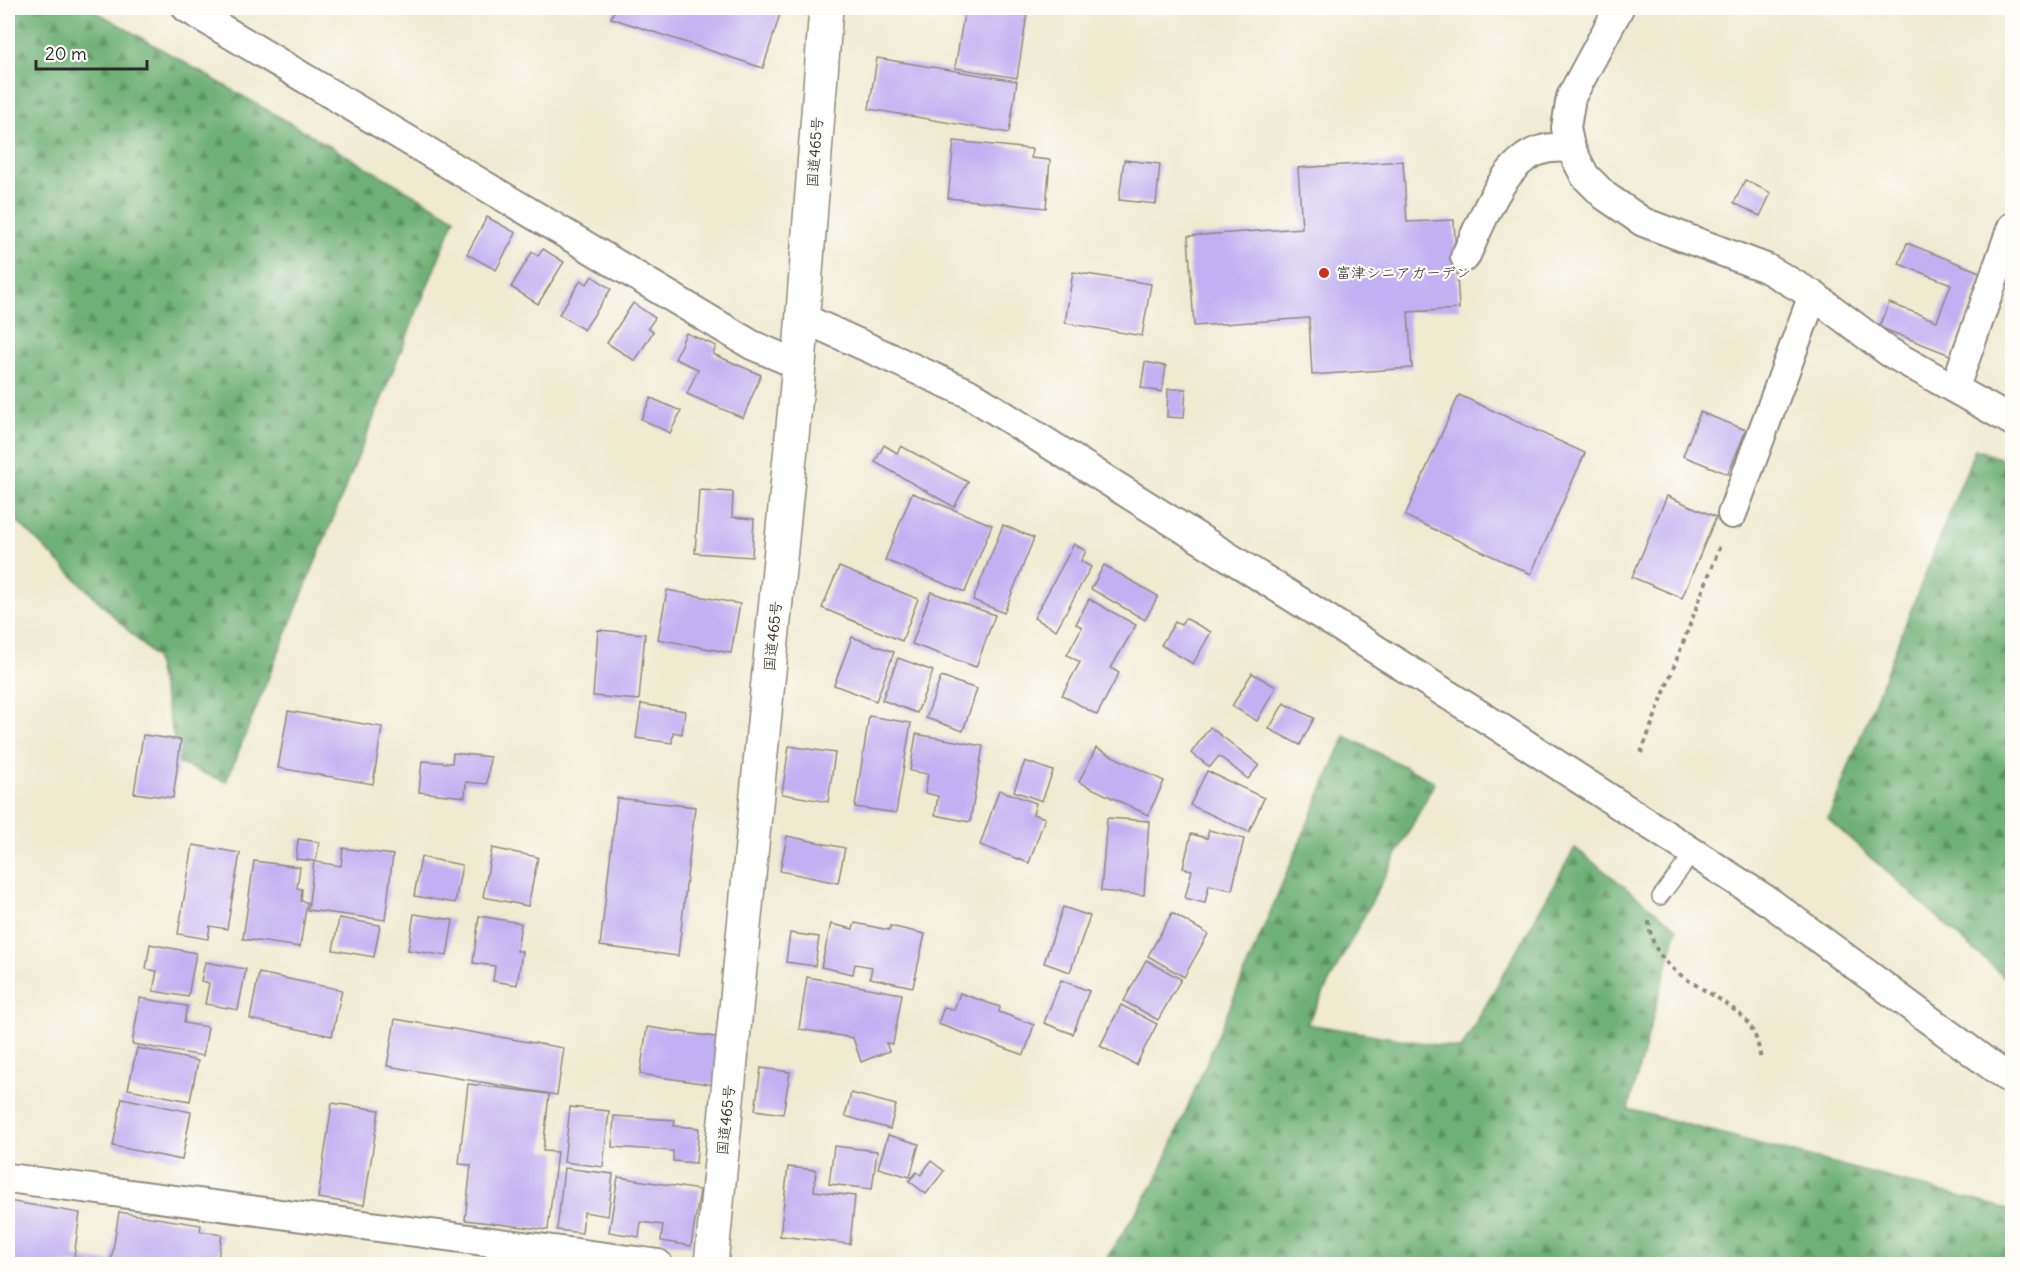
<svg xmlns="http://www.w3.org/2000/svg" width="2020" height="1272" viewBox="0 0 2020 1272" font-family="Delius,'Klee One',sans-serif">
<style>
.forest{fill:url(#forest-firs);stroke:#4c6e50;stroke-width:1.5}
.building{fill:#c1b1f2}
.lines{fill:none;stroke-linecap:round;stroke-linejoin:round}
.lane-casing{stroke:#8d8a7e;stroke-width:18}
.street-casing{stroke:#8d8a7e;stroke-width:32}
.highway-casing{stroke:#8d8a7e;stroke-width:36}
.path{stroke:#8d8a7e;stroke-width:4;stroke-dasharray:4.5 4.5;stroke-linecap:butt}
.lane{stroke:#fff;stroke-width:15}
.street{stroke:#fff;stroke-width:28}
.highway{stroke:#fff;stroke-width:33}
.poi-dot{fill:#c8321e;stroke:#fdfcf7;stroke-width:2}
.labels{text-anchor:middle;stroke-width:4.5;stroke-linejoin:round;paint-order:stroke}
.street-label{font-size:15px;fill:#2b2b2b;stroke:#fdfcf7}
.poi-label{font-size:15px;fill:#2b2b2b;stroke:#fdfcf7;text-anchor:start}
</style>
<defs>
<pattern id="forest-firs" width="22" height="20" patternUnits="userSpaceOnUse" patternTransform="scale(1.5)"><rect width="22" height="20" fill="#6eb074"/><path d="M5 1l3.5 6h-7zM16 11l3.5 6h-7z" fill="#5b8f5f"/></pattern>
</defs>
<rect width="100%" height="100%" fill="#fdfcf7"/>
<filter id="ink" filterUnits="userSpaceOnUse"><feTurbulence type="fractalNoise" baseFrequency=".0167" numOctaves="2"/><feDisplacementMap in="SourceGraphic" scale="12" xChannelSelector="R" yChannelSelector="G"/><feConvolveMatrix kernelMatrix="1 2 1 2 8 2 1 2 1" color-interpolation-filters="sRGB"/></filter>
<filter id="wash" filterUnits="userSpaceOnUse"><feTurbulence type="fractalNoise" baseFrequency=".008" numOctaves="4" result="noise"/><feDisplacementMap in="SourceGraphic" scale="24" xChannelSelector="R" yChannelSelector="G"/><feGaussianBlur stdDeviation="1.35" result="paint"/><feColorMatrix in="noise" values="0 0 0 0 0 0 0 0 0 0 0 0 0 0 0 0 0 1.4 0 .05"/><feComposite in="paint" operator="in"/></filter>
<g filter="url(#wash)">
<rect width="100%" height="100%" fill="#efead0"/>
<g class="forest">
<polygon points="8,8 90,8 455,218 226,782 180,764 155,657 8,512"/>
<polygon points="1975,449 2012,463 2012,984 1828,819"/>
<polygon points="1345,736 1435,782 1307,1024 1461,1049 1575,848 1677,928 1628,1109 2012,1210 2012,1264 1103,1264 1157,1179"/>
</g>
<g id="blocks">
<g class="building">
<polygon points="615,8 782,8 763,68 611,18"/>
<polygon points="965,8 1028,8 1017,78 955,68"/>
<polygon points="877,58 1017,81 1009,133 869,109"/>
<polygon points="954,141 1032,149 1031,158 1050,160 1046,208 948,198"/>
<polygon points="1124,160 1160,164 1156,204 1119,200"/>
<polygon points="1403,161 1407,222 1454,220 1459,309 1408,312 1412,368 1312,375 1309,318 1194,326 1188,236 1302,228 1298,168"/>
<polygon points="1745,180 1771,193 1760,216 1734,203"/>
<polygon points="487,217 516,233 496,270 467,254"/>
<polygon points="1907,243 1982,273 1950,355 1879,327 1889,303 1937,321 1951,284 1899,264"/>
<polygon points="543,249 564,262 538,304 511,287 532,252 538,256"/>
<polygon points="1073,272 1151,284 1142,336 1065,323"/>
<polygon points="592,276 611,289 584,330 559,314 581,280 587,284"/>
<polygon points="633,303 655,318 648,328 653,332 635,361 607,343"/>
<polygon points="686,333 716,346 713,354 761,375 743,418 687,394 698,369 675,359"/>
<polygon points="1145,362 1166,366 1162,392 1141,388"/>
<polygon points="1168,389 1186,389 1184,418 1167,417"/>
<polygon points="1459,395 1585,453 1531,574 1405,516"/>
<polygon points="651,398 681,411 670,433 641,419"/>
<polygon points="1700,412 1746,430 1728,474 1683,456"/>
<polygon points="884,445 897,453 901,446 968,482 954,507 875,462"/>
<polygon points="699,490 733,492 732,517 754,519 752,557 695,553"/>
<polygon points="912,493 992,525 965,592 885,560"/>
<polygon points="1667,496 1716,517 1682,598 1632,577"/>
<polygon points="1003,525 1034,538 1004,613 973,600"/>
<polygon points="1074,544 1086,551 1081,561 1091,567 1056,630 1034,618"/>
<polygon points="1104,565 1158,596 1145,620 1091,589"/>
<polygon points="839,567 918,599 902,641 822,608"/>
<polygon points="667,590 740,604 731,653 658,639"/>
<polygon points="931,592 995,615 976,667 912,644"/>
<polygon points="1089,599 1136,625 1111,668 1119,673 1097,715 1062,695 1080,662 1067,655 1082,627 1076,624"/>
<polygon points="1185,618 1211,632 1193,664 1161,645 1175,622 1181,625"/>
<polygon points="598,630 645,634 639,700 593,696"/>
<polygon points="852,637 894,652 876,701 834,685"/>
<polygon points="898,658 933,671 917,713 882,700"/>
<polygon points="1252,673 1276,687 1257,721 1232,706"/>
<polygon points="941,677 977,689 963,731 926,718"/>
<polygon points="1284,703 1314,718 1300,745 1269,729"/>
<polygon points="641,704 685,711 682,734 673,732 672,743 636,738"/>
<polygon points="288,711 382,727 373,784 278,768"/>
<polygon points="869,716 911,723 896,813 855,807"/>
<polygon points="1210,727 1259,765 1248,779 1219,756 1210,767 1191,753"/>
<polygon points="916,734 983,746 970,822 935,815 938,796 925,793 928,774 910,771"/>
<polygon points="143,735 181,740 173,798 134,793"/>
<polygon points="789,746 835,753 828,802 782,794"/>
<polygon points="1096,748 1164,781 1148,815 1079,782"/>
<polygon points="453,753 490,757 487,784 466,782 465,797 419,792 422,761 452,763"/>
<polygon points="1025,761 1053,771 1042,801 1014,791"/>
<polygon points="1207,771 1264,798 1249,832 1190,805"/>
<polygon points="999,790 1036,803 1033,814 1045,818 1029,863 980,845"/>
<polygon points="617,798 695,807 678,956 600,946"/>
<polygon points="1107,818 1149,821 1144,895 1101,891"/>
<polygon points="1209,830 1244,839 1232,890 1209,885 1205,903 1185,898 1192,870 1183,868 1191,834 1207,838"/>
<polygon points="787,836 845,848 838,883 780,871"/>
<polygon points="298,839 319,842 316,862 341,866 343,848 393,855 385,920 308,910 314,861 296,859"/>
<polygon points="193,845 240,853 227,929 210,926 208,939 178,934"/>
<polygon points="492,848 538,857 528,906 483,897"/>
<polygon points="421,857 462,865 455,903 414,896"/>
<polygon points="254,861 300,867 297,888 302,889 301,901 307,902 300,947 243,939"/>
<polygon points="1063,907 1090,916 1070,972 1044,963"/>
<polygon points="1172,913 1208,934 1184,977 1148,956"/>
<polygon points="414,914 453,920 447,956 408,950"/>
<polygon points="479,916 521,923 517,951 522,951 517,985 493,981 495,966 473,963"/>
<polygon points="339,918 380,925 374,957 333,950"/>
<polygon points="855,923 889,930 890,926 925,934 913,987 870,978 872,967 855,964 853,974 821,967 831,924 853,929"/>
<polygon points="790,933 819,937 815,966 786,962"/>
<polygon points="150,944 196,953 188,997 153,991 157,971 146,969"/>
<polygon points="1146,960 1181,979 1158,1020 1124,1001"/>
<polygon points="205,962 246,969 238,1010 205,1004 209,983 201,981"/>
<polygon points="259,973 342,990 332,1036 250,1019"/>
<polygon points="807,977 902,994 893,1044 886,1043 889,1051 861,1062 853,1038 799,1029"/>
<polygon points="1061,980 1089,991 1073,1034 1044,1023"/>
<polygon points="960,993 1000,1007 999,1012 1034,1025 1024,1055 938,1024 944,1007 954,1010"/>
<polygon points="140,998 187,1006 184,1023 208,1027 203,1056 132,1044"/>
<polygon points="1121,1005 1157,1024 1136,1065 1100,1046"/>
<polygon points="395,1019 564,1048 557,1095 387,1066"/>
<polygon points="647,1027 721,1038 714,1085 640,1074"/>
<polygon points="137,1048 198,1061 190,1101 128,1089"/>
<polygon points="761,1068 790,1072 783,1114 755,1110"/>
<polygon points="468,1084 549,1094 543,1151 557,1152 548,1230 465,1220 471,1165 459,1164"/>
<polygon points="851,1093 896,1105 890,1129 845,1116"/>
<polygon points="122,1098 191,1112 182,1160 113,1146"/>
<polygon points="332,1103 379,1110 364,1205 318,1198"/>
<polygon points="570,1107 609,1111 603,1167 564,1162"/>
<polygon points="614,1116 675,1120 674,1126 699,1128 696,1163 673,1161 673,1151 612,1147"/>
<polygon points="888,1135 919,1144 910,1177 878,1168"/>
<polygon points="834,1146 877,1151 872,1189 829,1184"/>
<polygon points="931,1161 944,1171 926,1194 909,1181 917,1172 921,1175"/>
<polygon points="788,1167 816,1170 814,1191 855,1196 850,1244 780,1236"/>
<polygon points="564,1168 613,1174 608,1216 584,1212 582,1233 557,1230"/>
<polygon points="618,1177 700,1190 691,1246 661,1241 663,1225 641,1222 639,1237 609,1232"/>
<polygon points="8,1201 80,1213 74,1257 111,1262 119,1212 201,1225 200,1231 222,1235 217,1264 8,1264"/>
</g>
</g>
</g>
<g filter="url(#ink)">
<use href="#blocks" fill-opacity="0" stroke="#8d8a7e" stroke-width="1.5"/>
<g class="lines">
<g class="lane-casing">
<polyline id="lane" points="1660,897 1694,852"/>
</g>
<g class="street-casing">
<g id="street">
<polyline points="187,8 752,345 799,365"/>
<polyline points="1619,8 1571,97 1566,128 1570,147 1585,176 1605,196 1643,222 1766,268 1813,295 1889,352 2012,421"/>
<path d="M1465,257C1481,224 1503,159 1542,150C1551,147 1561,148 1570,147"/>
<polyline points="803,318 968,393 1496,725 1771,903 2012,1081"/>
<polyline points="1955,387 2012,227"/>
<polyline points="1732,514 1813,295"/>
<polyline points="8,1178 658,1264"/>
</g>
</g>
<g class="highway-casing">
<polyline id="highway" points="711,1264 799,365 826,8"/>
</g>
<g class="path">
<polyline points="1641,753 1721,543"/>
<path d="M1649,921C1652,979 1715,985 1747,1022C1756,1033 1759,1047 1761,1061"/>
</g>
<use href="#lane" class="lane"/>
<use href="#street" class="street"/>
<use href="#highway" class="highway"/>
</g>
</g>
<circle class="poi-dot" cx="1324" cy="273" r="6"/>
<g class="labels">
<g class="street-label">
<text transform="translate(815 152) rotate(-86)" y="5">国道465号</text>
<text transform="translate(773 636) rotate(-84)" y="5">国道465号</text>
<text transform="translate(726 1120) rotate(-84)" y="5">国道465号</text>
</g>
<g class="poi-label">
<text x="1336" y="278">富津シニアガーデン</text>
</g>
</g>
<rect width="2020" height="1272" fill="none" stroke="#fdfcf7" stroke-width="30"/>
<path d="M36 60v9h111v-9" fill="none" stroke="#2b2b2b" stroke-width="3"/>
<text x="45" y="60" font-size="18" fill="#2b2b2b" stroke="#fdfcf7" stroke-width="4.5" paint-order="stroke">20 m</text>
</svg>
